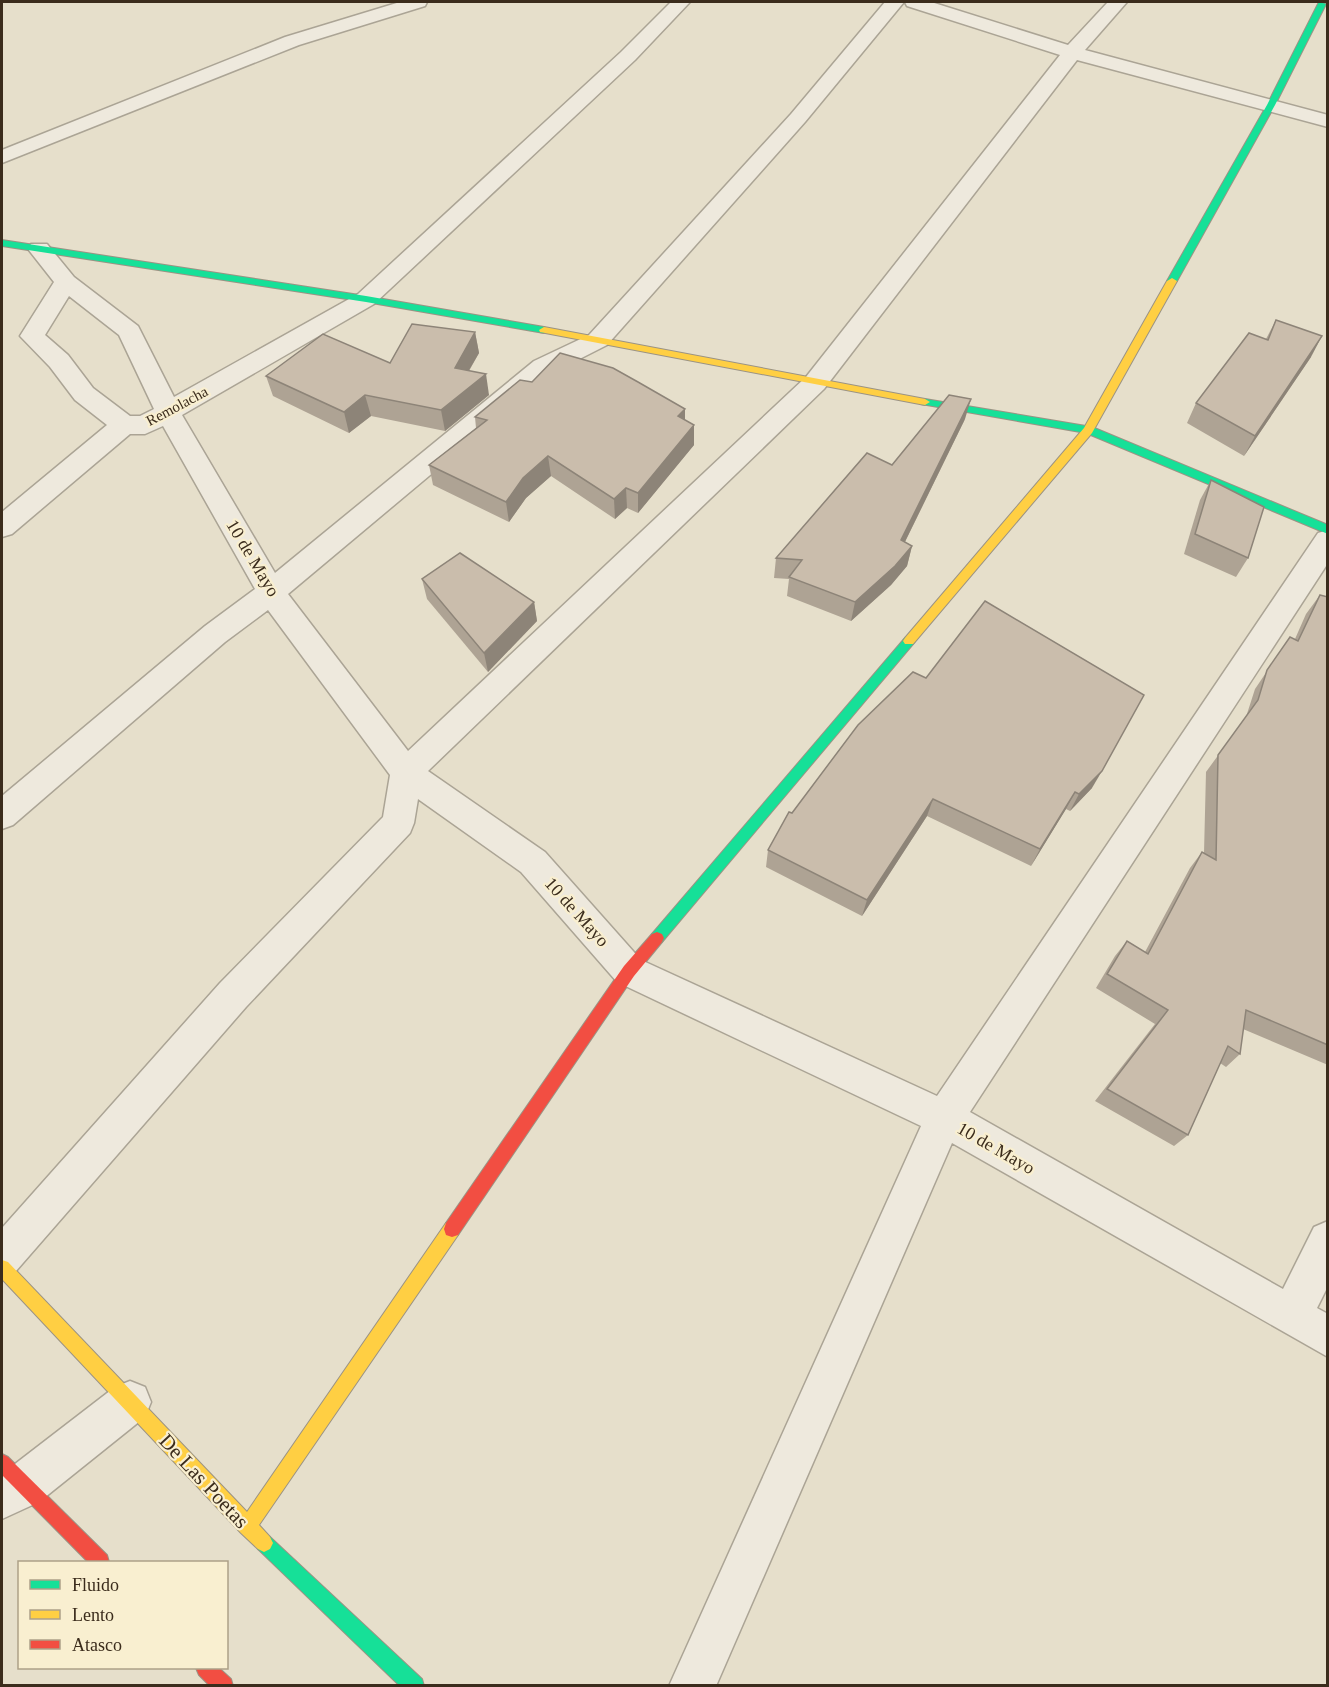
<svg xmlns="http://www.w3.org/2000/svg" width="1329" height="1687" viewBox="0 0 1329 1687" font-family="'Times New Roman',serif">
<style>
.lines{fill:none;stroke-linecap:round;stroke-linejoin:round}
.street-casing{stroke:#aba495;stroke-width:3}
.fast-casing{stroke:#9b9384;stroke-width:2}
.slow-casing{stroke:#9b9384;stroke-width:2}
.jam-casing{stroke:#9b9384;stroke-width:2}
.street{fill:#eee9dd;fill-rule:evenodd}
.fast{fill:#16e098;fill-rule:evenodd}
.slow{fill:#ffcf43;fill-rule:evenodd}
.jam{fill:#f24e42;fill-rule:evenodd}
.wall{fill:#aea394}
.shaded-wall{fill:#8d8478}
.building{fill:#cabdac;stroke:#8d8478;stroke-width:1.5}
.labels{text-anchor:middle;stroke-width:4.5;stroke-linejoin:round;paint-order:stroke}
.far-street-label{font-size:15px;fill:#3b2c1c;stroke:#f9efd0}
.street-label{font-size:18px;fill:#3b2c1c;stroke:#f9efd0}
.near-street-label{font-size:21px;fill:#3b2c1c;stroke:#f9efd0}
</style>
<rect width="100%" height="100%" fill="#e6dfcb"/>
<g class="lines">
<g class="street-casing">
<g id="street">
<polygon points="400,2 427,2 425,6 299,45 2,163 2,150 285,37"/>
<path d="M671,2H690L635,60L374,304L182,415L275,573L534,361L589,335L791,114L885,2H904L805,122L607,345L552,373L288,594L408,751L806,377L1060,55L907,6L905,2H931L1068,45L1108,2H1127L1085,50L1328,115V127L1077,60L824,389L428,771L545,852L641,960L937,1096L1318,533L1328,530V563L970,1112L1283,1289L1314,1227L1328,1221V1286L1317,1308L1328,1314V1357L952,1143L716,1686H669L921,1126L617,982L521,872L418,799L414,823L410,833L246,1007L16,1271L2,1277V1228L220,983L383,817L390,775L268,610L225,642L13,825L2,829V796L205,626L255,589L163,426L145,434H130L12,534L2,537V512L107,425L75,400L50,367L20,336L54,282L28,249L31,244H47L74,277L138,326L174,397L358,294L621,52ZM69,296L119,335L154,409L140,416H130L93,388L68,355L45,335Z"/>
<polygon points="130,1381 145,1387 151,1402 145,1417 39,1502 2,1519 2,1474 115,1387"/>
</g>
</g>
<g class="fast-casing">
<g id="fast">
<polygon points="1319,2 1326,4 1275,105 1177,281 1169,283 1167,281 1267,105"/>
<polygon points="2,240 366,296 544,327 549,330 544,333 366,302 2,246"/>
<polygon points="925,399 1092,427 1328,525 1328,534 1086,433 921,404 921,400"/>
<polygon points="909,636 915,641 913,644 662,942 657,944 652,942 650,938 652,934 905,638"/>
<polygon points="264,1534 270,1537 422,1679 424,1686 400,1686 258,1549 255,1543 258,1537"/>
</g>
</g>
<g class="slow-casing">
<g id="slow">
<polygon points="1172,278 1177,281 1092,433 913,644 905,644 903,641 905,638 1084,428 1167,281"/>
<polygon points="544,327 925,399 930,402 925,405 540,332 539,330"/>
<polygon points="452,1221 458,1223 460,1229 458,1235 259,1525 270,1537 273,1543 270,1549 264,1552 258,1549 241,1533 2,1279 2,1260 8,1262 247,1512 446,1223"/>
</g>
</g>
<g class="jam-casing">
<g id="jam">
<polygon points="657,932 662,934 664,938 662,942 634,976 458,1235 452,1237 446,1235 444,1229 446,1223 624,966 652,934"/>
<polygon points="2,1454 8,1457 107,1555 109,1562 88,1562 2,1475"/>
<polygon points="196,1668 219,1668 231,1679 233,1686 210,1686 199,1675"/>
</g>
</g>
<use href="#street" class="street"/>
<use href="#fast" class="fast"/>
<use href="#slow" class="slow"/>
<use href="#jam" class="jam"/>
</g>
<g class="wall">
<polygon points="1276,320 1311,357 1244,456 1187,423 1196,403 1266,339"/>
<polygon points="475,332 479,353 469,371 489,395 445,431 371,416 349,433 273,396 266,376 390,363"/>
<polygon points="685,409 685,420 694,425 694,445 638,513 627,508 615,519 551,476 526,498 509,522 433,485 429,465 476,428 475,417"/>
<polygon points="965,419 905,542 912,546 907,566 891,585 851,621 787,596 789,579 774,578 776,558 892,465"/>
<polygon points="1211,480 1248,558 1236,577 1184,554 1200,500"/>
<polygon points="422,579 534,602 537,621 488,672 427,599"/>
<polygon points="1320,595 1328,597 1328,1065 1243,1029 1240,1054 1226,1067 1220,1063 1188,1135 1174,1146 1095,1101 1155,1024 1096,988 1115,956 1127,941 1145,952 1190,868 1202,852 1204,853 1206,772 1246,717 1255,689 1290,637 1295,639 1306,614"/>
<polygon points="858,725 1092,788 1070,811 1066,809 1031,866 927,816 862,916 766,867 768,850 792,813"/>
</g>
<g class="shaded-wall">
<polygon points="475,332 479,353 458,389 455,368"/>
<polygon points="1322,336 1311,357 1244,456 1255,436"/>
<polygon points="486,374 489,395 445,431 441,410"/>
<polygon points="365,395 371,416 349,433 344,412"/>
<polygon points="971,399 965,419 896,560 901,540"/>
<polygon points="685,409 685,430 678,416"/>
<polygon points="694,425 694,445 638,513 638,493"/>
<polygon points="548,456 551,476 526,498 509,522 506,502 523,478"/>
<polygon points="626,488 627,508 615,519 614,499"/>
<polygon points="912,546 907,566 891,585 851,621 855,602"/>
<polygon points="534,602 537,621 488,672 484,653"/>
<polygon points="1102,771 1092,788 1070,811 1079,794"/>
<polygon points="1075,792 1066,809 1031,866 1040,849"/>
<polygon points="933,799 927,816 862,916 867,900"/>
</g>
<g class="building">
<polygon points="1276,320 1322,336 1255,436 1196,403 1249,333 1268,340"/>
<polygon points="412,324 475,332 455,368 486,374 441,410 365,395 344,412 266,376 323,334 390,363"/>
<polygon points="560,353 613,368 638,382 685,409 678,416 694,425 638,493 626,488 614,499 548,456 523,478 506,502 429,465 487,420 475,417 520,380 532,382"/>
<polygon points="949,395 971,399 901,540 912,546 895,566 855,602 789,577 802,560 776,558 867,453 892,465"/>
<polygon points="1211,480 1264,507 1248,558 1195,534"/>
<polygon points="460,553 534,602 484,653 422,579"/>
<polygon points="1320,595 1328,597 1328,1045 1246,1010 1240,1054 1228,1046 1188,1135 1107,1089 1168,1010 1107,974 1127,941 1148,954 1202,852 1216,860 1218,755 1258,700 1267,670 1290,637 1298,641"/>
<polygon points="985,601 1144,695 1102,771 1079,794 1075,792 1040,849 933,799 867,900 768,850 789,812 792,813 858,725 913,672 926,678"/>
</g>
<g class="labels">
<g class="far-street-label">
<text transform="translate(177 406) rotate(-28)" y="5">Remolacha</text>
</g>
<g class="street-label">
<text transform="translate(253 558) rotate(59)" y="6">10 de Mayo</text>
<text transform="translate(577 912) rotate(48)" y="6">10 de Mayo</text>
<text transform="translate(996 1148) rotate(30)" y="6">10 de Mayo</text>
</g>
<g class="near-street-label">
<text transform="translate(204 1481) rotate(47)" y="7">De Las Poetas</text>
</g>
</g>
<rect width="1329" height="1687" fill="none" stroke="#3b2c1c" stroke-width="6"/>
<rect x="18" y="1561" width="210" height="108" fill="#f9efd0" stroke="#ada188" stroke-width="1.5"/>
<rect x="30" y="1580" width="30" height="9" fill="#16e098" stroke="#ada188" stroke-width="1.5"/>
<text x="72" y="1591" font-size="18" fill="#3b2c1c">Fluido</text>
<rect x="30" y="1610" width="30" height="9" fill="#ffcf43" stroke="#ada188" stroke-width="1.5"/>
<text x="72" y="1621" font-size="18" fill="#3b2c1c">Lento</text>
<rect x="30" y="1640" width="30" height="9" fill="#f24e42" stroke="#ada188" stroke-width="1.5"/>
<text x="72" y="1651" font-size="18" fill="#3b2c1c">Atasco</text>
</svg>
